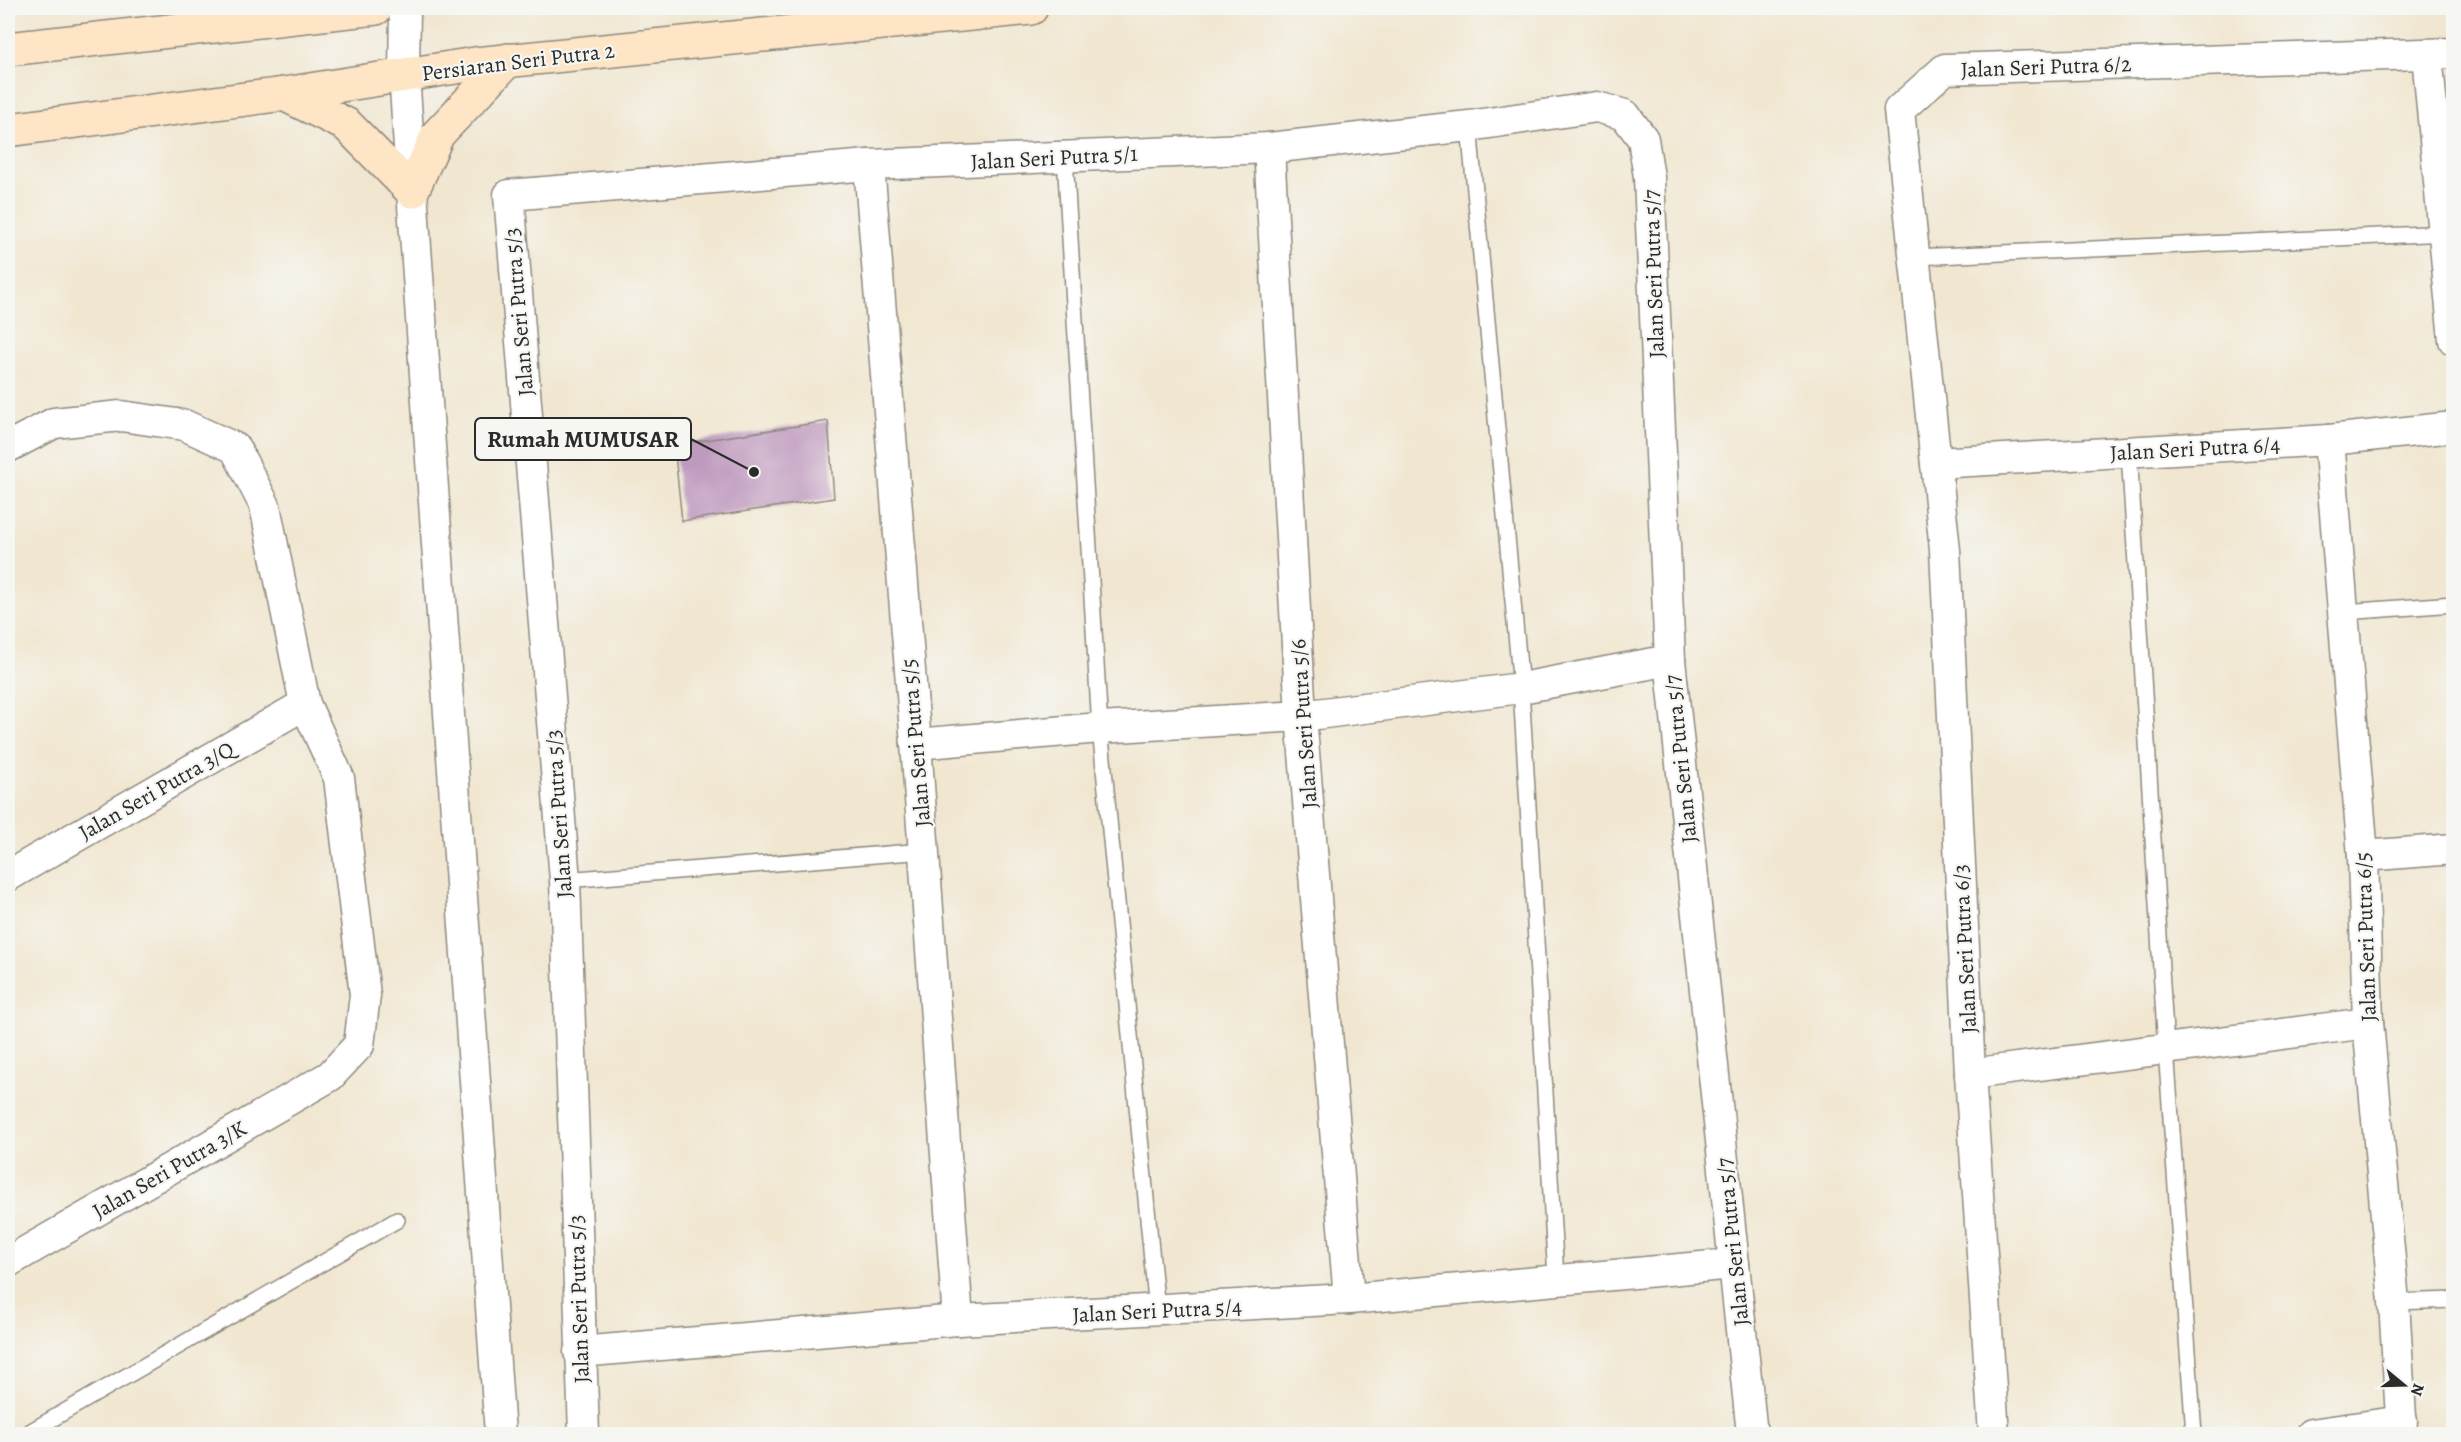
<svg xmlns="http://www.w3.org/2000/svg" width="2461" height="1442" viewBox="0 0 2461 1442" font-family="Alegreya,serif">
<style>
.building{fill:#bf9abf}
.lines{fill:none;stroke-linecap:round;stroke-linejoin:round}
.lane-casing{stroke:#8e897e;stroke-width:18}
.street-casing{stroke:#8e897e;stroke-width:33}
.secondary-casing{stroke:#8e897e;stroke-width:36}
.lane{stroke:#fff;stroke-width:15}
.street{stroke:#fff;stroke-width:30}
.secondary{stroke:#fde5c5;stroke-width:33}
.labels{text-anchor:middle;stroke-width:4.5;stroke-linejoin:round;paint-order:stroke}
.street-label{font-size:22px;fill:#2b2b2b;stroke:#f6f6f2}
.leader{fill:none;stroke:#2b2b2b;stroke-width:2}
.callout-dot{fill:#2b2b2b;stroke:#f6f6f2;stroke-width:2}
.callout{fill:#f6f6f2;stroke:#2b2b2b;stroke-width:2}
.callout-label{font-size:24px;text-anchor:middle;font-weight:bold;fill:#2b2b2b}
</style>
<rect width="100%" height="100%" fill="#f6f6f2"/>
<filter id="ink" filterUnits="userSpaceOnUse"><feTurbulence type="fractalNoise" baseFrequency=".0167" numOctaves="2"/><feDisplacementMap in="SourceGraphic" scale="12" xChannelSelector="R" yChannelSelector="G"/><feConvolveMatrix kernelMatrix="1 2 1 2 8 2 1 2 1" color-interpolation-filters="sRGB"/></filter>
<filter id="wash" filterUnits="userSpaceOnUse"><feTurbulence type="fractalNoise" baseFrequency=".008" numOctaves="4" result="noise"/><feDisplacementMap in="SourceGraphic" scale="24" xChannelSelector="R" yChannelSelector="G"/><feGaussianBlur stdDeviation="1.35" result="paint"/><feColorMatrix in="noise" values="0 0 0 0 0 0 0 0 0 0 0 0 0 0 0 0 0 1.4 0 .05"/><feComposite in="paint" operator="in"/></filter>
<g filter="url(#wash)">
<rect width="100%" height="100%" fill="#f1e7d1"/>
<g id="blocks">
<polygon class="building" points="828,421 834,498 682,521 674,445"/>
</g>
</g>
<g filter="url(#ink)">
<use href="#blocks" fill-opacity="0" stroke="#8e897e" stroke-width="1.5"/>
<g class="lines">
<g class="lane-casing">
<g id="lane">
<polyline points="1469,126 1521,688 1556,1278"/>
<polyline points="1065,157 1100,728 1157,1311"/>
<polyline points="1915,257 2448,233"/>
<polyline points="2129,451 2166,1049 2194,1434"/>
<polyline points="2344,612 2454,604"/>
<polyline points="565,880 924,851"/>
<polyline points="2394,1302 2454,1300"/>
<polyline points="26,1434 397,1220"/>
</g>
</g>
<g class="street-casing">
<g id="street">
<polyline points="405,8 404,74 412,191 500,1434"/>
<polyline points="2427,55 2454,340"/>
<polyline points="1269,148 1301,716 1349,1299"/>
<polyline points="869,165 916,744 958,1320"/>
<polyline points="2329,440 2363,856 2368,1023 2394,1302 2402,1434"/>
<polyline points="8,447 54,423 121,416 184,425 235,448 265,506 305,704 339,778 365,995 359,1045 330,1076 8,1262"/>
<polyline points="1936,463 2329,440 2454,427"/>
<polyline points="916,744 1100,728 1301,716 1521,688 1670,660"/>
<polyline points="2363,856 2454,849"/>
<polyline points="8,876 305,704"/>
<polyline points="1970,1074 2368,1023"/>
<polyline points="579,1352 958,1320 1349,1299 1734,1264"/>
<polyline points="584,1434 565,880 509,195 869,165 1269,148 1469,126 1597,107 1625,115 1643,139 1649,177 1670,660 1752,1434"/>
<polyline points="1994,1434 1970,1074 1945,550 1899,110 1945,69 2454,53"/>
<polyline points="2311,1434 2402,1421"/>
</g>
</g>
<g class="secondary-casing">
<g id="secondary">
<polyline points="8,49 376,8"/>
<polyline points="284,94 347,125 412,191 438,134 508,60"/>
<polyline points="8,130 284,94 475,64 1031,8"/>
</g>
</g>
<use href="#lane" class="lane"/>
<use href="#street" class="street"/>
<use href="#secondary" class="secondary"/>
</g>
</g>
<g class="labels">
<g class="street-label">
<text transform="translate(518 61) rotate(-7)" y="8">Persiaran Seri Putra 2</text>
<text transform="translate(2046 66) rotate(-2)" y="8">Jalan Seri Putra 6/2</text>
<text transform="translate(1054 157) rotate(-3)" y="8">Jalan Seri Putra 5/1</text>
<text transform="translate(1653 274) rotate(-92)" y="8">Jalan Seri Putra 5/7</text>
<text transform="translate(518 312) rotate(-95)" y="8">Jalan Seri Putra 5/3</text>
<text transform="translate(2195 448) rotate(-3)" y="8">Jalan Seri Putra 6/4</text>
<text transform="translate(1303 724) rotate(-94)" y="8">Jalan Seri Putra 5/6</text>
<text transform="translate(915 743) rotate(-95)" y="8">Jalan Seri Putra 5/5</text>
<text transform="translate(1680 759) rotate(-96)" y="8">Jalan Seri Putra 5/7</text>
<text transform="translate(156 790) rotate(-30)" y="8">Jalan Seri Putra 3/Q</text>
<text transform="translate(558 814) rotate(-94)" y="8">Jalan Seri Putra 5/3</text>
<text transform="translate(2365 937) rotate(-92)" y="8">Jalan Seri Putra 6/5</text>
<text transform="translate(1964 949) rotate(-93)" y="8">Jalan Seri Putra 6/3</text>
<text transform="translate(169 1169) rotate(-30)" y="8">Jalan Seri Putra 3/K</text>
<text transform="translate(1732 1242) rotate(-96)" y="8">Jalan Seri Putra 5/7</text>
<text transform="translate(578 1299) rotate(-92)" y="8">Jalan Seri Putra 5/3</text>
<text transform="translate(1157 1310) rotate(-3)" y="8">Jalan Seri Putra 5/4</text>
</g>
</g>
<path class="leader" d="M754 472L691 439"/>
<circle class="callout-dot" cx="754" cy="472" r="6"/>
<rect class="callout" x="475" y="418" width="216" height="42" rx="6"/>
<g class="callout-label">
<text x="583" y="447">Rumah MUMUSAR</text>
</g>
<rect width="2461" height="1442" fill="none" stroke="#f6f6f2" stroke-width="30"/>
<g transform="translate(2404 1385) rotate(109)" stroke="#f6f6f2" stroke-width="4.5" paint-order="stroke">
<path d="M0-4.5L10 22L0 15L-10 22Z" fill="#2b2b2b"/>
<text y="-9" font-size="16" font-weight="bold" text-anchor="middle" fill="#2b2b2b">N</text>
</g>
</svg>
